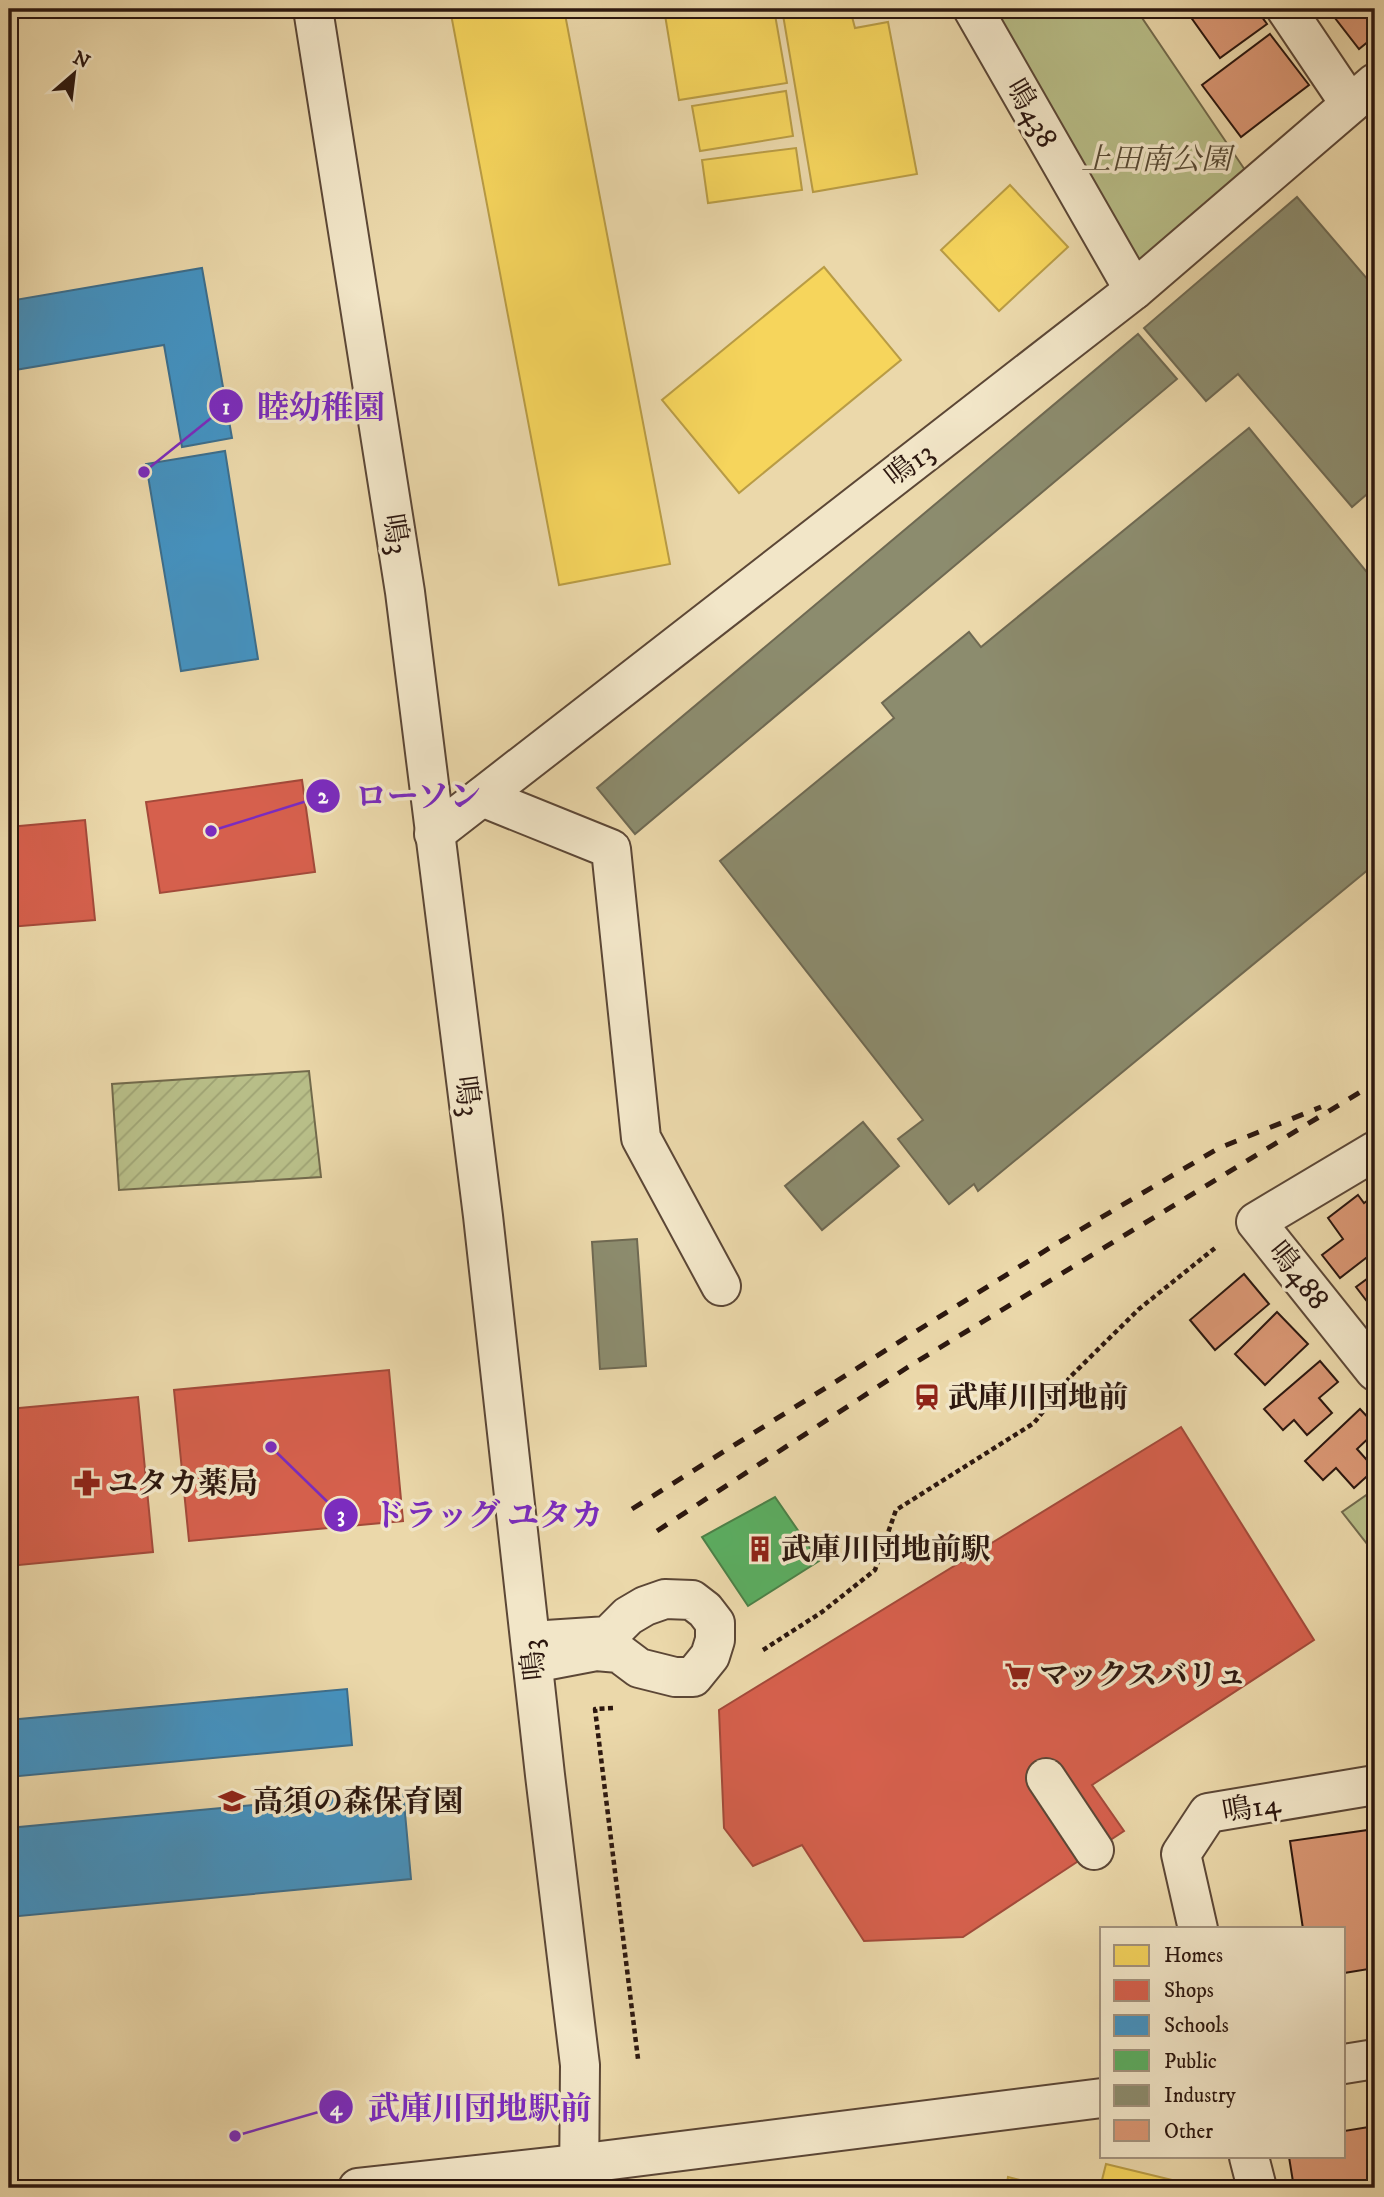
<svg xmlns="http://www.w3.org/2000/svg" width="1384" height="2197" viewBox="0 0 1384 2197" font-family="'IM FELL DW Pica','Noto Serif JP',serif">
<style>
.park{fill:#b8be88;stroke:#726a4c;stroke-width:2}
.garden{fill:url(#garden-furrows);stroke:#726a4c;stroke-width:2}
.homes{fill:#f6d55c;stroke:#b99c45;stroke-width:2}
.shops{fill:#d6604d;stroke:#a34a3a;stroke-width:2}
.schools{fill:#4393c3;stroke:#3c6e8d;stroke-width:2}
.public{fill:#5aae61;stroke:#4c8148;stroke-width:2}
.industry{fill:#8c8c6e;stroke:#6f6952;stroke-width:2}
.building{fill:#d99673;stroke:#2c170f;stroke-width:2}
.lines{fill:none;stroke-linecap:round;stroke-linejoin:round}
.minor-casing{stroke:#5c4736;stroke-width:42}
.path{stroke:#2c170f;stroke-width:4.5;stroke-dasharray:5 3.5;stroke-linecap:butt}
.minor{stroke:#f2e6c8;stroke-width:38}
.rail{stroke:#2c170f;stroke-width:5;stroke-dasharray:12 12;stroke-linecap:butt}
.labels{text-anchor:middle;stroke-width:7;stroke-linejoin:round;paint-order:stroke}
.street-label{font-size:30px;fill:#2c170f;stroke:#f2e6c8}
.park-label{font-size:30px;font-style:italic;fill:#564933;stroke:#f2e6c8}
.poi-label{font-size:30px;font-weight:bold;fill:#2c170f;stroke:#f2e6c8;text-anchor:start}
.leader{fill:none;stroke:#7b2cbf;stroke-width:2.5}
.callout-dot{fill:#7b2cbf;stroke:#f2e6c8;stroke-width:2.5}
.mark-label{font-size:21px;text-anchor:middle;font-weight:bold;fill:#fff}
.callout-label{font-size:32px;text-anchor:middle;font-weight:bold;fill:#7b2cbf;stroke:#f2e6c8;stroke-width:7;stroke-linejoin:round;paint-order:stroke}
</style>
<defs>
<pattern id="garden-furrows" width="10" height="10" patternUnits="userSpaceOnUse" patternTransform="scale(1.75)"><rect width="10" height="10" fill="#b8be88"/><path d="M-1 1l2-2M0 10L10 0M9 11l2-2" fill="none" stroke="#9ea374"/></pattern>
</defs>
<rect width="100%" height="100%" fill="#ebd8aa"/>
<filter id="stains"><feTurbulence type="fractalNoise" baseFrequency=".00286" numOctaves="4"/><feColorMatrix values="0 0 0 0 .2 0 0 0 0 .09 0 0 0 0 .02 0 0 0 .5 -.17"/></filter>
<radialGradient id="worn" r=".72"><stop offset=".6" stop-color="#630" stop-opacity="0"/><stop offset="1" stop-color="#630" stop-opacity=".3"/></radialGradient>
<g class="park">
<polygon points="994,9 1136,9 1245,170 1139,264"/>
<polygon points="1375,1489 1375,1554 1342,1512"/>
</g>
<polygon class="garden" points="309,1071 321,1177 119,1190 112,1084"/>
<g class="homes">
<polygon points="450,9 564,9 670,564 559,585"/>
<polygon points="664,9 774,9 787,83 679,100"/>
<polygon points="782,9 850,9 855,28 888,22 917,174 813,192"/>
<polygon points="786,91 793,136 700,151 692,106"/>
<polygon points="796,148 802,190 708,203 702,160"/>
<polygon points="1010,185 1068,247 999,311 941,250"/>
<polygon points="824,267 901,360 739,493 662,400"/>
<polygon points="1106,2164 1205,2188 1100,2188"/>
<polygon points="1008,2177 1053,2188 1006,2188"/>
</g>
<g class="shops">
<polygon points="302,780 315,872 160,893 146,802"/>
<polygon points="85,820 95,920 9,927 9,827"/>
<polygon points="389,1370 403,1521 189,1541 174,1390"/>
<polygon points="138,1397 153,1552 9,1566 9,1409"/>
<polygon points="1181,1427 1314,1640 1092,1785 1124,1831 963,1937 864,1941 802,1845 753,1866 724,1828 719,1710"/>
</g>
<g class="schools">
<polygon points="202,268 232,438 182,447 164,345 9,371 9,301"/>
<polygon points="225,451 258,659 181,671 146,464"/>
<polygon points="347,1689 352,1745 9,1777 9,1720"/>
<polygon points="403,1791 411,1879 9,1917 9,1828"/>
</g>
<polygon class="public" points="775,1497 819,1561 748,1606 702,1537"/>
<g class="industry">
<polygon points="1297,197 1375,288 1375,507 1366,495 1352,507 1238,374 1206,401 1144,328"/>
<polygon points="1138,334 1177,379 635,834 597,788"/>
<polygon points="1249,428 1375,582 1375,864 978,1191 974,1184 949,1204 898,1139 923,1120 720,861 894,718 882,703 969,632 981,647"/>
<polygon points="863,1122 899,1166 822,1230 785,1186"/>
<polygon points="637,1239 646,1366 600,1369 592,1242"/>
</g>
<g class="building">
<polygon points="1185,9 1256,9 1267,24 1220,58"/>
<polygon points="1328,9 1375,9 1375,36 1359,49"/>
<polygon points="1270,34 1309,85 1241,137 1202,85"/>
<polygon points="1358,1195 1364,1203 1375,1195 1375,1251 1340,1278 1322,1255 1343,1239 1328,1218"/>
<polygon points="1375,1273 1375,1306 1372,1308 1356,1287"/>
<polygon points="1244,1274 1269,1304 1215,1350 1190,1320"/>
<polygon points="1277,1312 1308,1344 1265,1385 1235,1354"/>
<polygon points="1320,1361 1338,1382 1319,1398 1332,1413 1307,1435 1294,1420 1283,1430 1264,1409"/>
<polygon points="1360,1409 1375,1425 1375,1432 1357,1449 1375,1469 1354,1488 1336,1468 1323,1480 1305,1461"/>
<polygon points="1375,1829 1375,1968 1344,1973 1344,1929 1303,1929 1290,1841"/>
<polygon points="1375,2126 1375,2188 1294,2188 1289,2157 1344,2157 1344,2131"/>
</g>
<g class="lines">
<g class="minor-casing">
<g id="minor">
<polyline points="313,9 405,592 483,1216 545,1775 580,2065 579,2188"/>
<polyline points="973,9 1134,290"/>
<polyline points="1286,9 1350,104"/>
<polyline points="482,797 611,849 641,1138 721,1286"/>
<polyline points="434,834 1134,290 1375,83"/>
<polyline points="1375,1151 1256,1222 1375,1371"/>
<polyline points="531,1641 608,1636 628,1616 645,1606 665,1599 692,1600 705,1610 715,1623 715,1640 710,1656 693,1677 675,1677 639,1668 619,1653 596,1651 533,1663"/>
<polyline points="1046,1778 1094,1850"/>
<polyline points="1198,1929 1181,1854 1208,1813 1375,1785"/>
<polyline points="1344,2064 1375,2059"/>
<polyline points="1249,2157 1257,2188"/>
<polyline points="358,2188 578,2164 1102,2098"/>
</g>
</g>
<g class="path">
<polyline points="763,1650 822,1612 875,1570 896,1510 1034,1423 1071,1376 1139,1309 1215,1248"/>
<polyline points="613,1708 595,1709 638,2059"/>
</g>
<use href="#minor" class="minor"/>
<g class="rail">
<polyline points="632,1509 1051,1247 1219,1148 1321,1107"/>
<polyline points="657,1531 908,1367 1375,1083"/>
</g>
</g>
<defs>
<g id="station-bare" transform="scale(2.1)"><path d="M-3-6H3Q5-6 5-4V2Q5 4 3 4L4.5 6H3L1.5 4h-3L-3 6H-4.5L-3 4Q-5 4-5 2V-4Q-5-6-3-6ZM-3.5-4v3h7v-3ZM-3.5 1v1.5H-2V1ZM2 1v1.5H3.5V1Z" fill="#8f2418" stroke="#f2e6c8" stroke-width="2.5" paint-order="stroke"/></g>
<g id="pharmacy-bare" transform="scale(2.1)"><path d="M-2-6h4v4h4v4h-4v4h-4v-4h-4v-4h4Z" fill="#8f2418" stroke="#f2e6c8" stroke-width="2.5" paint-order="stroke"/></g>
<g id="building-bare" transform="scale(2.1)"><path d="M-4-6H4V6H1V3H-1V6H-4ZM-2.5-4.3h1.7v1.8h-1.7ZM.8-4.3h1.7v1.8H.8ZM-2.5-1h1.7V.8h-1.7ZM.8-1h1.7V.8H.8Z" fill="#8f2418" stroke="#f2e6c8" stroke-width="2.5" paint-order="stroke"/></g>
<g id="supermarket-bare" transform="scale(2.1)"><path d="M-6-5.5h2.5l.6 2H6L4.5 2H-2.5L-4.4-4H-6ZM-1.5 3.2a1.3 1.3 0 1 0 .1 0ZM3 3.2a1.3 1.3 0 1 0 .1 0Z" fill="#8f2418" stroke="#f2e6c8" stroke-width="2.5" paint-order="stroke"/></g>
<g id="school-bare" transform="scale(2.1)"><path d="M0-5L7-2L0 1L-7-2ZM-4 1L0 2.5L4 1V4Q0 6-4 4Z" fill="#8f2418" stroke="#f2e6c8" stroke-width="2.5" paint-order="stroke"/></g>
</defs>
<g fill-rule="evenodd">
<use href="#station-bare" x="927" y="1397"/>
<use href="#pharmacy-bare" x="87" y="1483"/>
<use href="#building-bare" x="760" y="1549"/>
<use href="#supermarket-bare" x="1018" y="1675"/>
<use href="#school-bare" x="232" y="1801"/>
</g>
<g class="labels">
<g class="street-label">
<text transform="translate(1032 113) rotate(60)" y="10">鳴438</text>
<text transform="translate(909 464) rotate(-38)" y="10">鳴13</text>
<text transform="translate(396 534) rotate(81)" y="10">鳴3</text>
<text transform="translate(468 1096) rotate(83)" y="10">鳴3</text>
<text transform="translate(1299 1275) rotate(51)" y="10">鳴488</text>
<text transform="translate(533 1660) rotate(-96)" y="10">鳴3</text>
<text transform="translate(1251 1807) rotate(-10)" y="10">鳴14</text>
</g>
<g class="park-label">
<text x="1156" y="169">上田南公園</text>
</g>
<g class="poi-label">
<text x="948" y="1407">武庫川団地前</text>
<text x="108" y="1493">ユタカ薬局</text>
<text x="781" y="1559">武庫川団地前駅</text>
<text x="1039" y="1685">マックスバリュ</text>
<text x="253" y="1811">高須の森保育園</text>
</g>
</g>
<path class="leader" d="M144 472L226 406M211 831L323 796M271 1447L341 1515M235 2136L336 2107"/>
<g class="callout-dot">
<circle cx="144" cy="472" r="7"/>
<circle cx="211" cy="831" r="7"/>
<circle cx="271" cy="1447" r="7"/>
<circle cx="235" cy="2136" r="7"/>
<circle cx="226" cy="406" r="18"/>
<circle cx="323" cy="796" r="18"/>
<circle cx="341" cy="1515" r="18"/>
<circle cx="336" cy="2107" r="18"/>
</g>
<g class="mark-label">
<text x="226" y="414">1</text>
<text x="323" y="803">2</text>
<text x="341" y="1522">3</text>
<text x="336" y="2115">4</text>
</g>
<g class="callout-label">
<text x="321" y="418">睦幼稚園</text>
<text x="418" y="807">ローソン</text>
<text x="488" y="1526">ドラッグ ユタカ</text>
<text x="480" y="2119">武庫川団地駅前</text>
</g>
<rect width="1384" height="2197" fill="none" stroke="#ebd8aa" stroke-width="35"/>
<rect x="10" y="10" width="1363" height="2176" fill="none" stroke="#2c170f" stroke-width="3.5"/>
<rect x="18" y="18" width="1349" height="2162" fill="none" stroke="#2c170f" stroke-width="2"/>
<rect x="1100" y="1927" width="245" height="231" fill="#f2e6c8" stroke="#a3937e" stroke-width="2"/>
<rect x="1114" y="1945" width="35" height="21" fill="#f6d55c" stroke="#a3937e" stroke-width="2"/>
<text x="1164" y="1962" font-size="21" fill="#2c170f">Homes</text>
<rect x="1114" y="1980" width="35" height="21" fill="#d6604d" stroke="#a3937e" stroke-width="2"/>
<text x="1164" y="1997" font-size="21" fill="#2c170f">Shops</text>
<rect x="1114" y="2015" width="35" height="21" fill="#4393c3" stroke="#a3937e" stroke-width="2"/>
<text x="1164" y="2032" font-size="21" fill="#2c170f">Schools</text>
<rect x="1114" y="2050" width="35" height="21" fill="#5aae61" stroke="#a3937e" stroke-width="2"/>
<text x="1164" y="2068" font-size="21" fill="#2c170f">Public</text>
<rect x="1114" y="2085" width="35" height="21" fill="#8c8c6e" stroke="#a3937e" stroke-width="2"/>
<text x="1164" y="2102" font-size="21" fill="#2c170f">Industry</text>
<rect x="1114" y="2120" width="35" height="21" fill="#d99673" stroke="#a3937e" stroke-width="2"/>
<text x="1164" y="2138" font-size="21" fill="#2c170f">Other</text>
<g transform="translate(74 74) rotate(28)" stroke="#f2e6c8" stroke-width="5" paint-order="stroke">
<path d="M0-5L12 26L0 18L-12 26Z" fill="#2c170f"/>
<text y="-10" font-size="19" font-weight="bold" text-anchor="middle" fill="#2c170f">N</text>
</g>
<rect width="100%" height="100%" filter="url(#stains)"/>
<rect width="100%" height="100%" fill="url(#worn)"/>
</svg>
